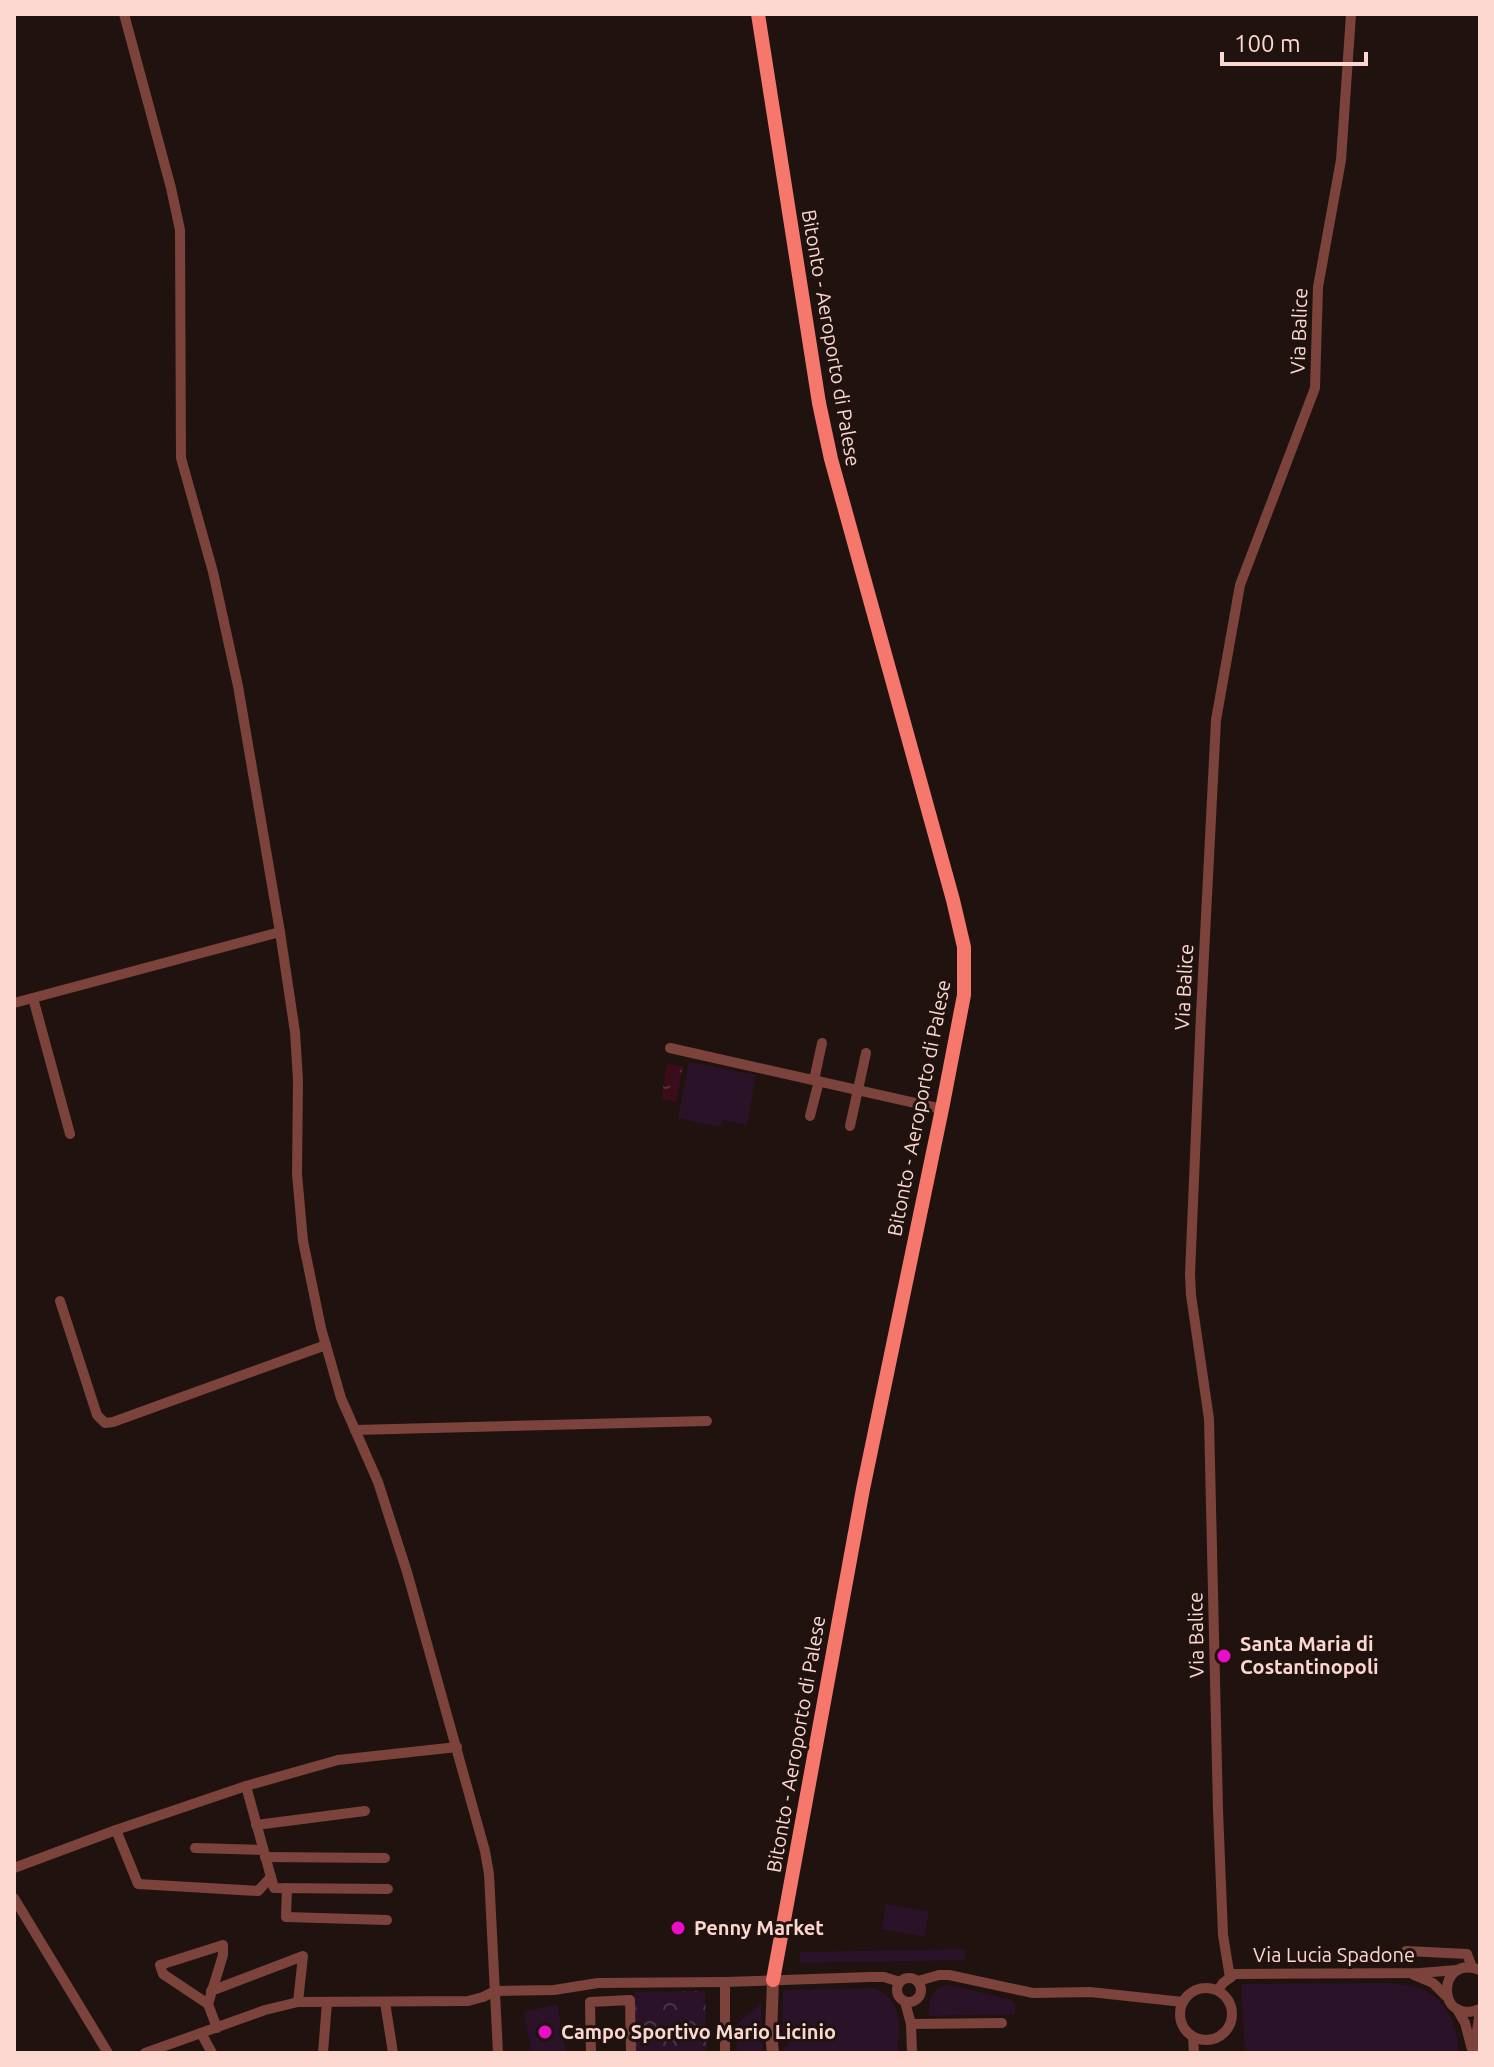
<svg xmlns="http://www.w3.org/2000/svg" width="1494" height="2067" viewBox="0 0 1494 2067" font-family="Ubuntu,sans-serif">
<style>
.grass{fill:#2a1229}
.park{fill:url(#park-crowns)}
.water{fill:url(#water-ripples)}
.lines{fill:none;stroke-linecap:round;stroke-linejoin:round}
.minor{stroke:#7c423c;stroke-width:10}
.tertiary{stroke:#7c423c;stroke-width:12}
.secondary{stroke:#f6786d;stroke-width:14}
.poi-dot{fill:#ea0ec8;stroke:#20120e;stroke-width:3}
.labels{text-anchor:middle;stroke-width:6;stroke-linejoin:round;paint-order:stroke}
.street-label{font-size:20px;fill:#fcd7d0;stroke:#20120e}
.poi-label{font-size:20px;font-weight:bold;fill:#fcd7d0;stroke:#20120e;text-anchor:start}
</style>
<defs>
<pattern id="park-crowns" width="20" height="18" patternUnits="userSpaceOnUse" patternTransform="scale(2)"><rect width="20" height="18" fill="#2a1229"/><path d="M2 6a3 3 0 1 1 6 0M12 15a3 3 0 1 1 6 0" fill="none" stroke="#4a3447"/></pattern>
<pattern id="water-ripples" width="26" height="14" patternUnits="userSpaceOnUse" patternTransform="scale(2)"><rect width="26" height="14" fill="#3b0c1b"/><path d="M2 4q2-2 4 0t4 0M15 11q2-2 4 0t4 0" fill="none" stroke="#582f3b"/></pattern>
</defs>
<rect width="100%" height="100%" fill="#20120e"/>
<g class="grass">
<polygon points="689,1062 756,1075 747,1125 722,1120 720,1127 678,1118"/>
<polygon points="886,1904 929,1912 924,1937 882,1929"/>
<polygon points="965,1949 965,1960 800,1963 800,1952"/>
<path d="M1390,1983C1400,1985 1412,1985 1422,1989C1447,1999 1459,2028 1458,2053H1245L1241,1984Z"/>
<path d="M943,1986H955L1011,2000L1015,2003V2014L929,2016C928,2002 930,1992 943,1986Z"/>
<path d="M875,1988C905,2004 898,2024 898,2053H783V2048L788,2046L787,2040L782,2038L783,1990Z"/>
<polygon points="761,2003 763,2053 737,2053 736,2025"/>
<polygon points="557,2004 566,2053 532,2053 524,2012"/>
</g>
<polygon class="park" points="705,1991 707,2053 636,2053 635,1992"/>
<polygon class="water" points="667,1064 683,1066 676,1102 661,1099"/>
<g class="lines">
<g class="minor">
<polyline points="124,14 171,188 180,230 181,458 213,572 238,686 280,932 295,1032 298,1080 297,1174 303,1241 321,1328 341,1398 378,1482 407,1572 485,1851 489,1874 498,2053"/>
<polyline points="33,998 70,1134"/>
<polyline points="14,1003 280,932"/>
<polyline points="670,1048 942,1109"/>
<polyline points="814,1080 822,1043"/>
<polyline points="810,1116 819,1081"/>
<polyline points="850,1126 866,1053"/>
<polyline points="60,1301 97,1415 105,1423 113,1422 326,1345"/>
<polyline points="355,1430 707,1421"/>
<polyline points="246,1786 274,1888 388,1889"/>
<polyline points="256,1825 365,1811"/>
<polyline points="116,1830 138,1884 258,1891 271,1877"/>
<polyline points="195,1848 263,1850"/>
<polyline points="265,1857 385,1858"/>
<polyline points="14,1868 116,1830 246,1786 338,1760 457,1747"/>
<polyline points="287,1888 286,1917 387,1920"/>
<polyline points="14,1898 108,2053"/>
<polyline points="1406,1951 1467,1954 1472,1967"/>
<path d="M1480,1970C1436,1953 1436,2027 1480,2009"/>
<polyline points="1414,1975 1433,1983 1446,1996"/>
<circle cx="909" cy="1990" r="12"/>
<polyline points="1230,1978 1223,1935 1218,1810 1209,1419 1191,1295 1190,1274 1201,1014 1216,720 1240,585 1315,388 1318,287 1341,160 1351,14"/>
<polyline points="918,1981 939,1975 949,1975 1033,1993 1090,1992 1183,2002"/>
<circle cx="1206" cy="2014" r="26"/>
<polyline points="1218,1990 1223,1983 1235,1974 1420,1973 1457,1970"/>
<polyline points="211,1991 303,1956 298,2002"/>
<polyline points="385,2002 393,2053"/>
<polyline points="905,2002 911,2024 912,2053"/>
<polyline points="208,2004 163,1974 160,1965 223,1945 223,1955 208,2004 217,2028"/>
<polyline points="1457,2009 1465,2023 1473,2053"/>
<polyline points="911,2024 1002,2023"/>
<polyline points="201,2033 212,2053"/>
<polyline points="1193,2037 1194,2053"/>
<polyline points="1474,2051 1480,2011"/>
<polyline points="145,2053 265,2010 298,2002 468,2001 483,1997 495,1991 554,1990 598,1983 725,1982"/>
<polyline points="323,2053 327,2002"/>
<polyline points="591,2053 590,2002 630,2000 631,2053"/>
<polyline points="725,2053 725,1982 870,1977 884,1977 900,1982"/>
</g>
<polyline class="tertiary" points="773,2053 771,2034 773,1980"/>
<polyline class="secondary" points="758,14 819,403 831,459 953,900 964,947 964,995 942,1109 863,1489 773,1980"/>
</g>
<g class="poi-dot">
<circle cx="1224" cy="1656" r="8"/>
<circle cx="678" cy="1928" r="8"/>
<circle cx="545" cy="2032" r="8"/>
</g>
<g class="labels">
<g class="street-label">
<text transform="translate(1299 331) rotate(-88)" y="7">Via Balice</text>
<text transform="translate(831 338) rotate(80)" y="7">Bitonto - Aeroporto di Palese</text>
<text transform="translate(1184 987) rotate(-87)" y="7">Via Balice</text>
<text transform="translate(919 1108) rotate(-79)" y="7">Bitonto - Aeroporto di Palese</text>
<text transform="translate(1196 1635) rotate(-91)" y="7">Via Balice</text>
<text transform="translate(796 1744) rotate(-80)" y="7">Bitonto - Aeroporto di Palese</text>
<text x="1334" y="1962">Via Lucia Spadone</text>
</g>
<g class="poi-label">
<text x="1240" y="1651">Santa Maria di<tspan x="1240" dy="23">Costantinopoli</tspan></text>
<text x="694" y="1935">Penny Market</text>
<text x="561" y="2039">Campo Sportivo Mario Licinio</text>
</g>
</g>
<rect width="1494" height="2067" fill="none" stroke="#fcd7d0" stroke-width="32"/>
<path d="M1222 52v12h144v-12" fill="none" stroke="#fcd7d0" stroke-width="4"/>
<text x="1234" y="52" font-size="24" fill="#fcd7d0" stroke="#20120e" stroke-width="6" paint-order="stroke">100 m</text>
</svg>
